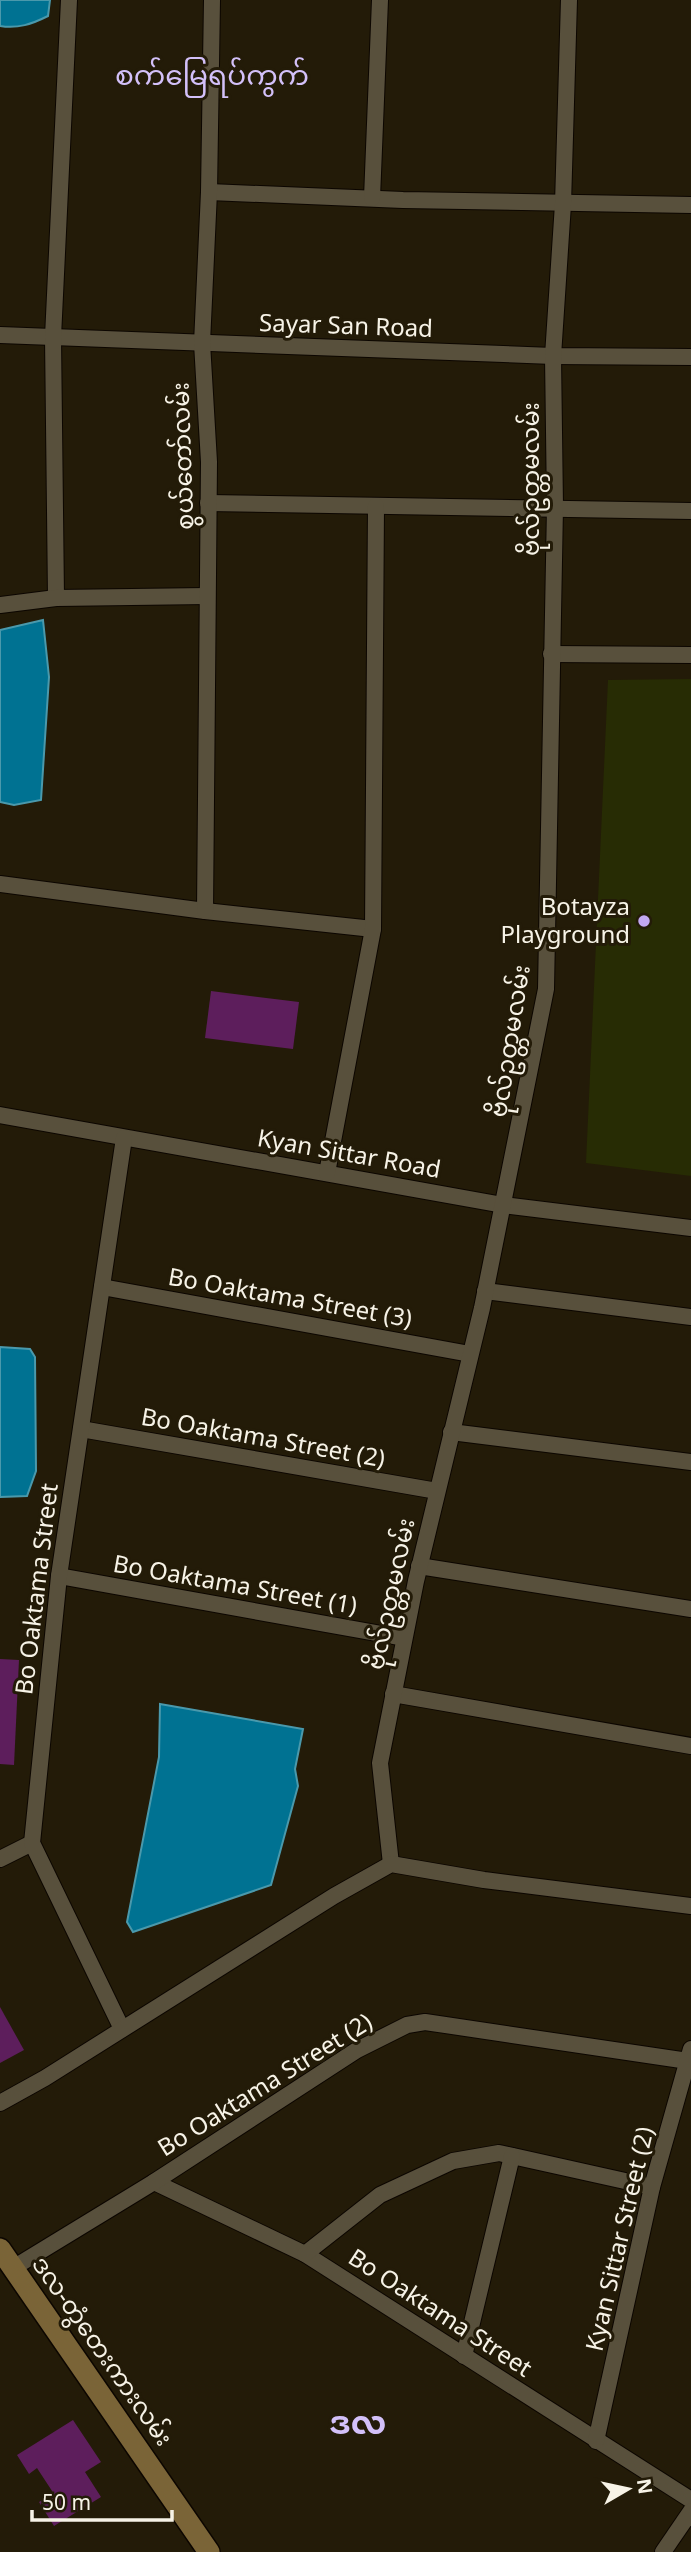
<svg xmlns="http://www.w3.org/2000/svg" width="691" height="2552" viewBox="0 0 691 2552" font-family="'Noto Sans','Noto Sans Myanmar',sans-serif">
<style>
.green{fill:#272c04}
.water{fill:#007292;stroke:#4a99ac;stroke-width:2}
.building{fill:#5d1e5c}
.lines{fill:none;stroke-linecap:round;stroke-linejoin:round}
.minor-casing{stroke:#0c0600;stroke-width:18}
.secondary-casing{stroke:#0c0600;stroke-width:24}
.minor{stroke:#58503c;stroke-width:16}
.secondary{stroke:#7a6437;stroke-width:21}
.poi-dot{fill:#c2a8f2;stroke:#231b08;stroke-width:2.5}
.labels{text-anchor:middle;stroke-width:6;stroke-linejoin:round;paint-order:stroke}
.street-label{font-size:24px;fill:#f7f3e7;stroke:#231b08}
.poi-label{font-size:24px;fill:#f7f3e7;stroke:#231b08;text-anchor:end}
.quarter-label{font-size:28px;fill:#d3c0f9;stroke:#231b08}
.district-label{font-size:32px;font-weight:bold;fill:#d3c0f9;stroke:#231b08}
</style>
<rect width="100%" height="100%" fill="#231b08"/>
<polygon class="green" points="691,679 691,1176 586,1163 608,680"/>
<g class="water">
<path d="M0,0H50L48,16C32,24 18,29 0,26Z"/>
<polygon points="43,620 49,677 41,800 14,805 0,802 0,630"/>
<polygon points="0,1347 30,1349 35,1357 36,1471 27,1496 0,1497"/>
<polygon points="160,1704 303,1729 295,1769 298,1786 271,1885 133,1932 127,1922 159,1757"/>
</g>
<g class="building">
<polygon points="211,991 299,1002 293,1049 205,1038"/>
<polygon points="0,1659 19,1660 14,1765 0,1764"/>
<polygon points="0,2007 24,2050 0,2063"/>
<polygon points="73,2420 101,2462 85,2472 101,2497 54,2526 39,2502 54,2494 37,2468 29,2474 17,2455"/>
</g>
<g class="lines">
<g class="minor-casing">
<g id="minor">
<polyline points="209,192 403,200 691,205"/>
<polyline points="372,198 380,0"/>
<polyline points="0,335 553,356 691,357"/>
<polyline points="208,503 691,511"/>
<polyline points="56,598 53,337 69,0"/>
<polyline points="0,605 56,598 207,596"/>
<polyline points="551,654 691,655"/>
<polyline points="0,884 205,911 373,929"/>
<polyline points="205,911 209,462 202,343 209,192 212,0"/>
<polyline points="0,1115 503,1205 691,1228"/>
<polyline points="327,1173 373,929 376,506"/>
<polyline points="102,1287 470,1354"/>
<polyline points="485,1291 691,1317"/>
<polyline points="81,1429 437,1491"/>
<polyline points="451,1432 691,1462"/>
<polyline points="419,1566 691,1609"/>
<polyline points="59,1576 404,1638"/>
<polyline points="393,1694 691,1746"/>
<polyline points="0,1859 32,1843"/>
<polyline points="391,1864 380,1763 416,1581 482,1308 546,989 555,507 553,356 563,204 569,0"/>
<polyline points="122,2029 32,1843 59,1576 124,1138"/>
<polyline points="0,2103 45,2078 334,1896 391,1864 484,1880 691,1906"/>
<polyline points="154,2182 305,2254 691,2500"/>
<polyline points="305,2254 380,2195 453,2161 499,2153 652,2187"/>
<polyline points="13,2268 154,2182 357,2050 407,2025 425,2022 688,2061"/>
<polyline points="464,2356 512,2156"/>
<polyline points="596,2441 652,2187 691,2049"/>
<polyline points="663,2552 691,2511"/>
</g>
</g>
<g class="secondary-casing">
<polyline id="secondary" points="0,2249 209,2552"/>
</g>
<use href="#minor" class="minor"/>
<use href="#secondary" class="secondary"/>
</g>
<circle class="poi-dot" cx="644" cy="921" r="7"/>
<g class="labels">
<g class="street-label">
<text transform="translate(346 326) rotate(2)" y="8">Sayar San Road</text>
<text transform="translate(183 456) rotate(-92)" y="8">စွယ်တော်လမ်း</text>
<text transform="translate(531 479) rotate(-90)" y="8">ဗိုလ်ဥတ္တမလမ်း</text>
<text transform="translate(510 1041) rotate(-81)" y="8">ဗိုလ်ဥတ္တမလမ်း</text>
<text transform="translate(349 1154) rotate(10)" y="8">Kyan Sittar Road</text>
<text transform="translate(290 1298) rotate(10)" y="8">Bo Oaktama Street (3)</text>
<text transform="translate(263 1438) rotate(10)" y="8">Bo Oaktama Street (2)</text>
<text transform="translate(235 1585) rotate(10)" y="8">Bo Oaktama Street (1)</text>
<text transform="translate(37 1589) rotate(-83)" y="8">Bo Oaktama Street</text>
<text transform="translate(391 1594) rotate(-78)" y="8">ဗိုလ်ဥတ္တမလမ်း</text>
<text transform="translate(265 2085) rotate(-32)" y="8">Bo Oaktama Street (2)</text>
<text transform="translate(620 2239) rotate(-77)" y="8">Kyan Sittar Street (2)</text>
<text transform="translate(440 2313) rotate(33)" y="8">Bo Oaktama Street</text>
<text transform="translate(102 2351) rotate(55)" y="8">ဒလ-တွံတေးကားလမ်း</text>
</g>
<g class="poi-label">
<text x="630" y="915">Botayza<tspan x="630" dy="28">Playground</tspan></text>
</g>
<g class="quarter-label">
<text x="212" y="85">စက်မြေရပ်ကွက်</text>
</g>
<g class="district-label">
<text x="358" y="2434">ဒလ</text>
</g>
</g>
<g transform="translate(628 2489) rotate(81)" stroke="#231b08" stroke-width="5" paint-order="stroke">
<path d="M0-5L12 26L0 18L-12 26Z" fill="#f7f3e7"/>
<text y="-10" font-size="19" font-weight="bold" text-anchor="middle" fill="#f7f3e7">N</text>
</g>
<path d="M32 2510v10h140v-10" fill="none" stroke="#f7f3e7" stroke-width="3.5"/>
<text x="42" y="2510" font-size="21" fill="#f7f3e7" stroke="#231b08" stroke-width="5" paint-order="stroke">50 m</text>
</svg>
